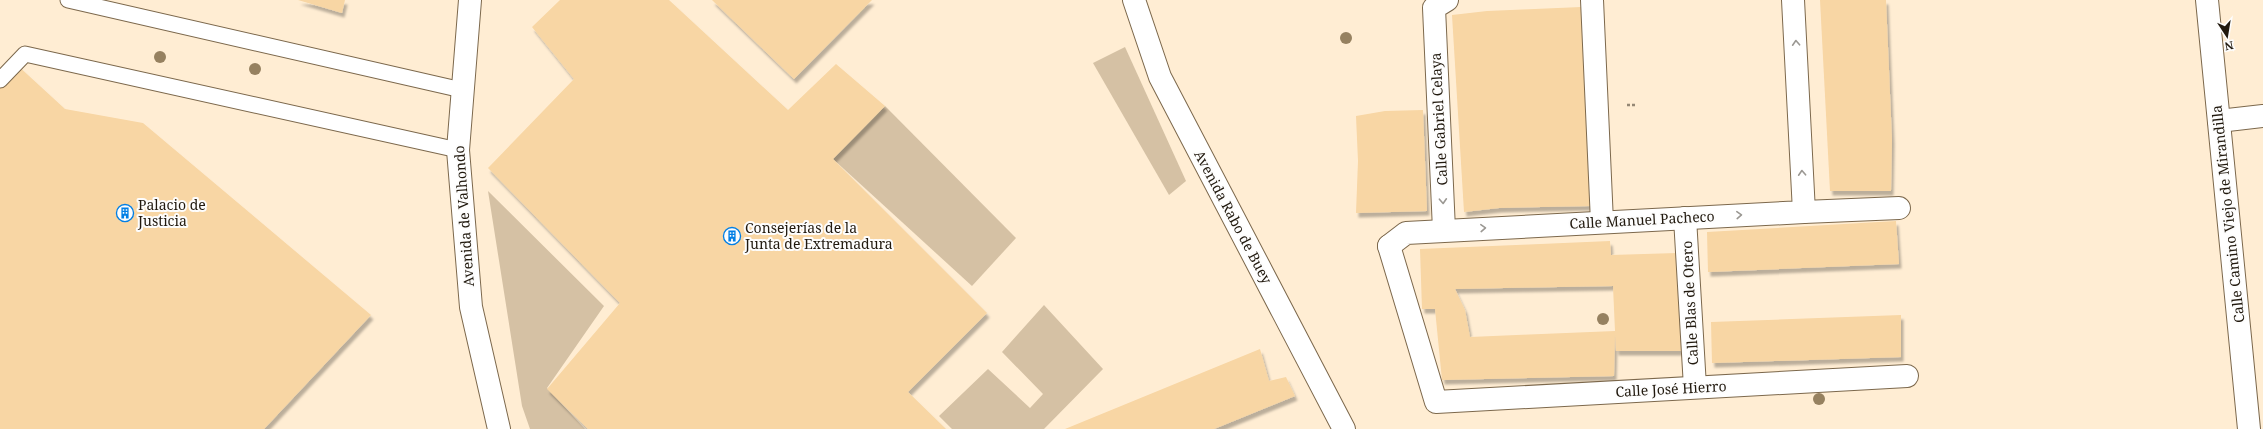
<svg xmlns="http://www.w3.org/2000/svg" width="2263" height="429" viewBox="0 0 2263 429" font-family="'Noto Serif',serif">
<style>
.green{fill:#d5c1a4}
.building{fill:#f8d6a4;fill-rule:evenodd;filter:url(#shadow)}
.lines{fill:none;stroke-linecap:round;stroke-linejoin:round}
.service-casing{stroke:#7c684c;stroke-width:17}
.pedestrian-casing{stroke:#7c684c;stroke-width:24}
.minor-casing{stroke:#7c684c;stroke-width:24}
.path{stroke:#958875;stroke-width:2.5;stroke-dasharray:3 2;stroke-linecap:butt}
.service{stroke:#fff;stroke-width:15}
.pedestrian{stroke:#fff;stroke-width:22}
.minor{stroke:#fff;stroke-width:22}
.tree{fill:#968160}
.oneway{stroke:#9b9893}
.labels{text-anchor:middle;stroke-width:4;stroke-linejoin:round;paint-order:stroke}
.street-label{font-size:14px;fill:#21190e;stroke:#fdfdfd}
.poi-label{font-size:14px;fill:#21190e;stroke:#fdfdfd;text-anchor:start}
</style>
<defs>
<filter id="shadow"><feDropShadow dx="2.5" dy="4.5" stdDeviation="1" flood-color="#0004"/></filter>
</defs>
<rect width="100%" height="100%" fill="#ffedd3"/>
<g class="green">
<polygon points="1125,47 1186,181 1169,195 1093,63"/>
<polygon points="885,106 1016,238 972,286 833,159"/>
<polygon points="488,191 604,306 547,388 585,429 530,429 522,406"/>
<polygon points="1044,305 1103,369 1044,429 952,429 939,416 988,369 1030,408 1043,394 1002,352"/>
</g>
<g class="building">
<polygon points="298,0 345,0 342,13"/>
<polygon points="560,0 669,0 788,110 836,64 885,106 833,159 987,313 908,392 946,429 588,429 547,389 620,303 488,168 574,79 532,27"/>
<polygon points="712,0 872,0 794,79"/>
<polygon points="1820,0 1886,0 1892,140 1891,191 1830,191"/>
<polygon points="1581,7 1590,206 1499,208 1464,212 1452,15 1487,11"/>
<polygon points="16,64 65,109 143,123 371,315 264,429 0,429 0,80"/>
<polygon points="1423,110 1427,211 1356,213 1358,161 1356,116 1385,111"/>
<polygon points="1896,221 1899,264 1708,272 1707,232"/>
<path d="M1610,241L1611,255L1677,253L1681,351H1616L1615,334L1614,376L1442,380L1435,309H1422L1420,249ZM1613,286L1615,331L1470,337L1465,310L1455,289Z"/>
<polygon points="1901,315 1901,357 1712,363 1711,322"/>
<polygon points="1260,349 1269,381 1286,377 1295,396 1214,429 1065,429"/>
</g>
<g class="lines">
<g class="service-casing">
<g id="service">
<polyline points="68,0 462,90"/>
<polyline points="0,80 25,54 458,150"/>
</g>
</g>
<g class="pedestrian-casing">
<g id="pedestrian">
<polyline points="1134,0 1160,77 1344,429"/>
<polyline points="1592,0 1602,222"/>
<polyline points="1804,212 1899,208"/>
<polyline points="1685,218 1695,387"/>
<polyline points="1389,246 1436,402 1907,376"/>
</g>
</g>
<g class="minor-casing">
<g id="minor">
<polyline points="470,0 458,150 471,307 499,429"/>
<polyline points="2207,0 2249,429"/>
<polyline points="2219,121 2263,116"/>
<polyline points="1444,230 1434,8 1447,0"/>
<polyline points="1389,246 1406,233 1804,212 1793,0"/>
</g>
</g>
<polyline class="path" points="1627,105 1637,105"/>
<use href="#service" class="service"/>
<use href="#pedestrian" class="pedestrian"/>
<use href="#minor" class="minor"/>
</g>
<g class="tree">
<circle cx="1346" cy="38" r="6"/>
<circle cx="160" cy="57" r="6"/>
<circle cx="255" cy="69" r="6"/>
<circle cx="1603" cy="319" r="6"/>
<circle cx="1819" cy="399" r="6"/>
</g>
<defs><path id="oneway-chevron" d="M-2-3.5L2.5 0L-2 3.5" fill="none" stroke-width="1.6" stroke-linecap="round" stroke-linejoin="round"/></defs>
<g class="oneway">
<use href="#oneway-chevron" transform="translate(1796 43) rotate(-93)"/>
<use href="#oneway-chevron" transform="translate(1802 173) rotate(-93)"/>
<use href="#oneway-chevron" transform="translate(1443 201) rotate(87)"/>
<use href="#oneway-chevron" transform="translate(1739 215) rotate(-3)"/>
<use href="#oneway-chevron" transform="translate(1483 228) rotate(-3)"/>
</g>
<defs>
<g id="building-ring" transform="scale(0.9)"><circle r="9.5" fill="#fdfdfd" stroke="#027fe5" stroke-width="1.5"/><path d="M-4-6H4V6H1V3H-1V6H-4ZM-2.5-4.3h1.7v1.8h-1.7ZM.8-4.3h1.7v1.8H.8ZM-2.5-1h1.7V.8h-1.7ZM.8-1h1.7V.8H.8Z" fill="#027fe5"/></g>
</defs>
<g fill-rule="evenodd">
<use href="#building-ring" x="125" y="213"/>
<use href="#building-ring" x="732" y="236"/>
</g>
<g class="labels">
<g class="street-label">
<text transform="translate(1439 119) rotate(-93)" y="5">Calle Gabriel Celaya</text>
<text transform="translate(2228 214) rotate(-96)" y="5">Calle Camino Viejo de Mirandilla</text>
<text transform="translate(464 216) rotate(-94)" y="5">Avenida de Valhondo</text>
<text transform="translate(1233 217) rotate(62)" y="5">Avenida Rabo de Buey</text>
<text transform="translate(1642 220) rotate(-3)" y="5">Calle Manuel Pacheco</text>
<text transform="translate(1690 303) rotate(-93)" y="5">Calle Blas de Otero</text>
<text transform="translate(1671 389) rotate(-3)" y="5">Calle José Hierro</text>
</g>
<g class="poi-label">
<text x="138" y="210">Palacio de<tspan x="138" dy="16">Justicia</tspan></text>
<text x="745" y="233">Consejerías de la<tspan x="745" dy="16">Junta de Extremadura</tspan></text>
</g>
</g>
<g transform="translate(2227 36) rotate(168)" stroke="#fdfdfd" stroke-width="3" paint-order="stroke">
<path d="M0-3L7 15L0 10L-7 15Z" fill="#21190e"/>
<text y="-6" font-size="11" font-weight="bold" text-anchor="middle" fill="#21190e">N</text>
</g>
</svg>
